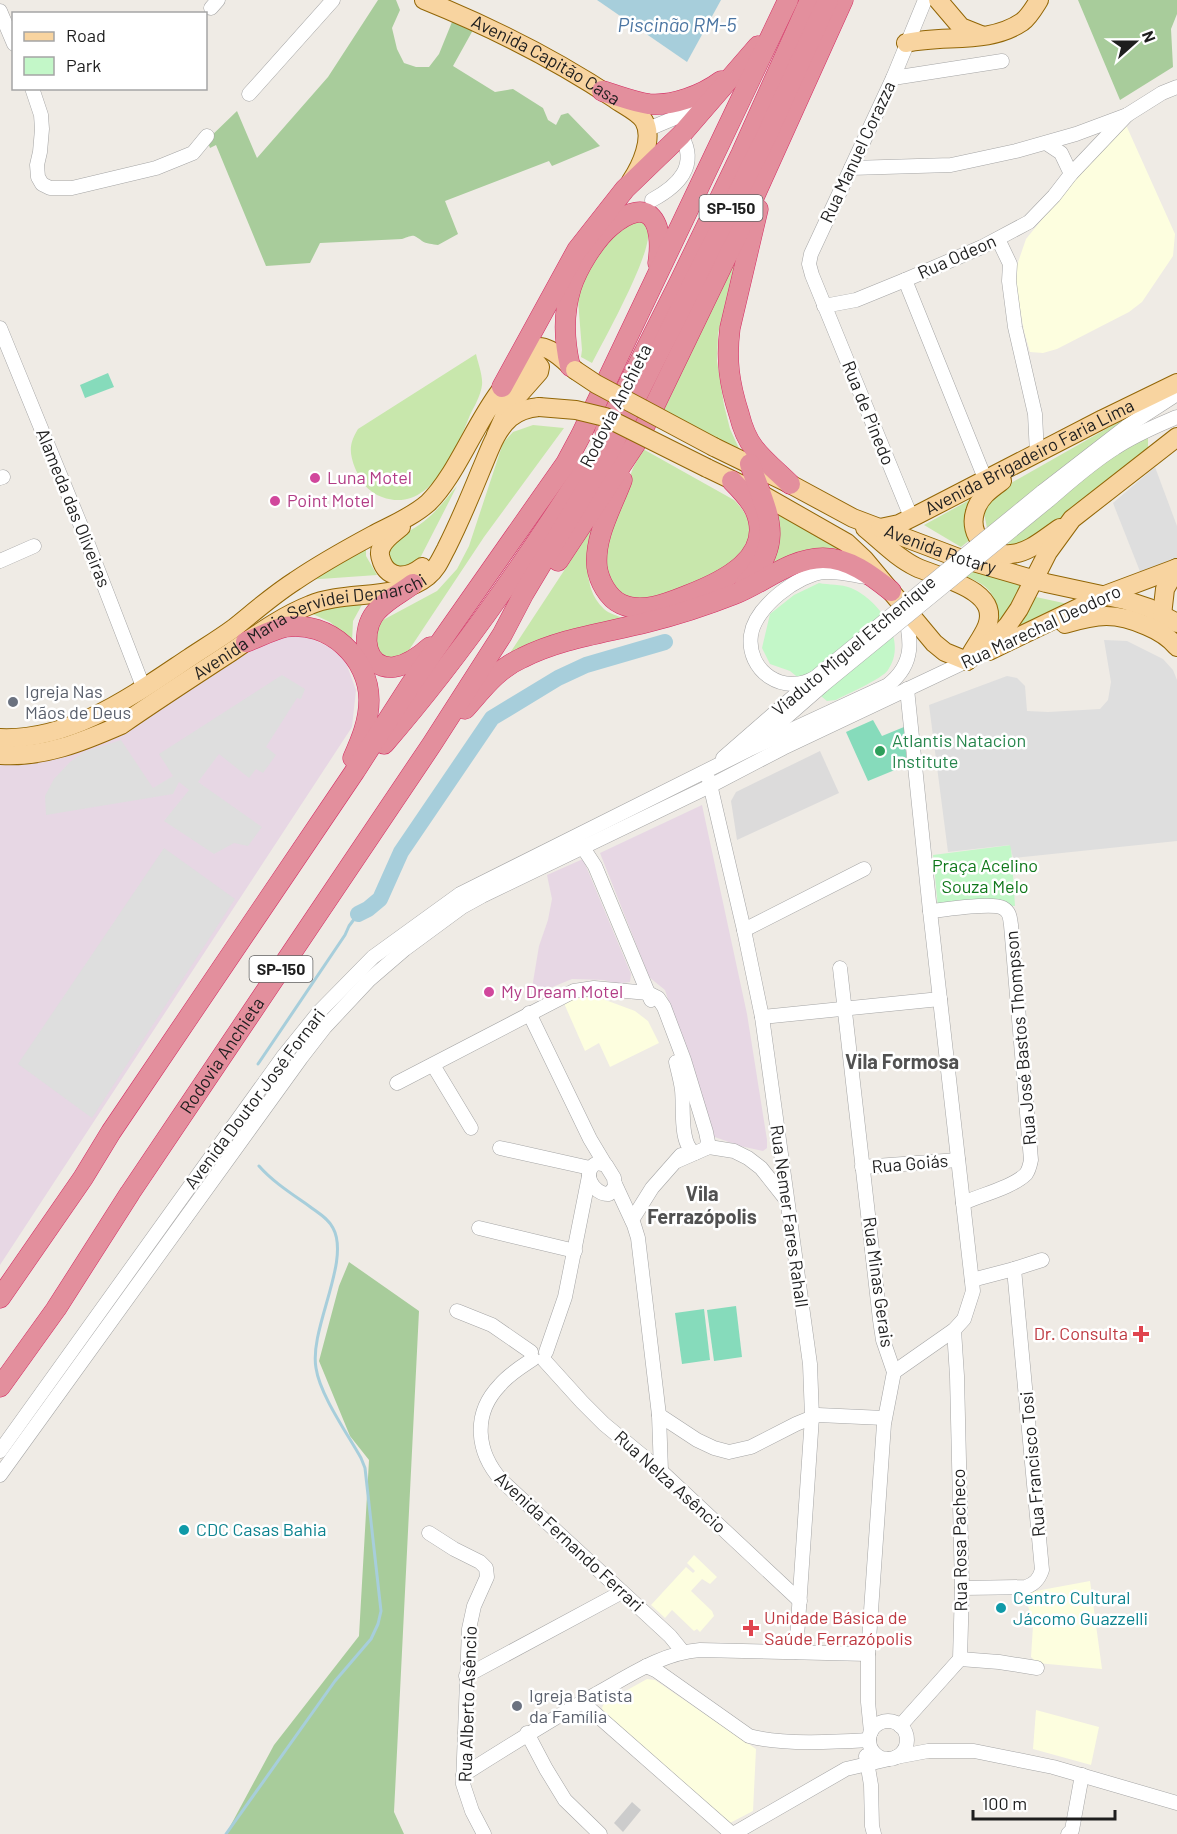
<svg xmlns="http://www.w3.org/2000/svg" width="1177" height="1834" viewBox="0 0 1177 1834" font-family="Barlow,sans-serif">
<style>
.residential{fill:#dcdbdb}
.industrial{fill:#e7d7e4}
.education{fill:#fdfedf}
.religious{fill:#ccc}
.grass{fill:#c8e7ac}
.forest{fill:#a8cc9b}
.park{fill:#c3f7c8}
.pitch{fill:#86dbbb}
.parking{fill:#dedede}
.water{fill:#a7cedb}
.lines{fill:none;stroke-linecap:round;stroke-linejoin:round}
.stream{stroke:#a7cedb;stroke-width:3}
.river{stroke:#a7cedb;stroke-width:16}
.minor-casing{stroke:#a5a5a5;stroke-width:15}
.major-casing{stroke:#926606;stroke-width:20}
.highway-casing{stroke:#d32b62;stroke-width:21}
.minor{stroke:#fff;stroke-width:14}
.major{stroke:#f8d4a0;stroke-width:18}
.highway{stroke:#e38f9d;stroke-width:20}
.minor-bridge-casing{stroke:#a5a5a5;stroke-width:15;stroke-linecap:butt}
.major-bridge-casing{stroke:#926606;stroke-width:20;stroke-linecap:butt}
.minor-bridge{stroke:#fff;stroke-width:14}
.major-bridge{stroke:#f8d4a0;stroke-width:18}
.hotel-dot{fill:#d1479c;stroke:#fff;stroke-width:2}
.worship-dot{fill:#6b7280;stroke:#fff;stroke-width:2}
.leisure-dot{fill:#2e9e5b;stroke:#fff;stroke-width:2}
.health-dot{fill:#e0444e;stroke:#fff;stroke-width:2}
.culture-dot{fill:#0f9aa8;stroke:#fff;stroke-width:2}
.labels{text-anchor:middle;stroke-width:5;stroke-linejoin:round;paint-order:stroke}
.shield{fill:#fff;stroke:#626262;stroke-width:1.5}
.shield-label{font-size:16px;font-weight:bold;fill:#1e1e1e}
.street-label{font-size:18px;fill:#1e1e1e;stroke:#fff}
.hotel-label{font-size:18px;fill:#b23c85;stroke:#fff;text-anchor:start}
.worship-label{font-size:18px;fill:#5b616d;stroke:#fff;text-anchor:start}
.leisure-label{font-size:18px;fill:#27864d;stroke:#fff;text-anchor:start}
.park-label{font-size:18px;fill:#10781b;stroke:#fff}
.health-label{font-size:18px;fill:#be3a42;stroke:#fff;text-anchor:end}
.culture-label{font-size:18px;fill:#0d838f;stroke:#fff;text-anchor:start}
.water-label{font-size:20px;font-style:italic;fill:#4b75a2;stroke:#fff}
.neighbourhood-label{font-size:20px;font-weight:bold;fill:#515151;stroke:#fff}
</style>
<rect width="100%" height="100%" fill="#efebe5"/>
<polygon class="residential" points="820,751 839,793 737,840 731,801 736,792"/>
<g class="industrial">
<polygon points="283,632 306,636 329,647 345,660 356,690 352,727 0,1265 0,764 55,757 236,651"/>
<polygon points="702,805 747,1014 767,1140 767,1148 763,1151 740,1146 712,1136 665,990 649,977 600,853"/>
<polygon points="583,859 631,974 630,982 616,984 604,980 572,979 550,988 530,1000 539,946 548,920 552,899 547,875"/>
</g>
<g class="education">
<polygon points="1126,125 1175,234 1173,256 1142,302 1129,312 1057,349 1043,353 1030,352 1024,331 1014,274 1026,239 1112,133"/>
<polygon points="582,997 600,998 635,1011 648,1021 659,1043 610,1067 599,1043 585,1051 563,1001"/>
<polygon points="694,1555 717,1577 710,1584 702,1579 691,1591 712,1611 714,1616 700,1632 697,1629 694,1631 672,1610 665,1618 651,1605 686,1567 693,1573 695,1571 687,1563"/>
<polygon points="1090,1581 1102,1669 1037,1663 1031,1657 1033,1626 1025,1593"/>
<polygon points="647,1679 655,1680 756,1749 753,1811 730,1823 603,1711 602,1708 604,1703"/>
<polygon points="1036,1710 1099,1727 1091,1765 1033,1749"/>
</g>
<polygon class="religious" points="632,1802 641,1810 623,1832 614,1823"/>
<g class="grass">
<path d="M643,220C644,224 647,229 648,233C651,255 604,340 592,363L581,357L582,350L578,300L582,273L620,223Z"/>
<polygon points="736,257 718,334 717,361 724,405 730,429 742,455 663,412"/>
<path d="M476,354C478,363 483,376 482,385C481,395 474,407 470,415C456,450 430,515 382,497C368,492 361,482 355,468C349,452 349,444 358,429Z"/>
<polygon points="1122,420 1123,421 987,528 984,513 997,491"/>
<polygon points="533,425 564,428 484,537 405,656 390,660 379,655 374,638 376,628 383,620 437,591 457,569 469,546 503,443 513,432"/>
<polygon points="1148,436 1148,448 1049,529 1018,548 1007,543 1105,460"/>
<path d="M643,449L734,500C759,525 749,539 738,567L646,605L614,595L605,560L609,535L633,468Z"/>
<path d="M457,486L415,568L390,569L387,547C395,536 408,533 419,525C434,515 445,500 457,486Z"/>
<polygon points="975,497 971,539 961,547 924,525"/>
<polygon points="777,509 838,548 837,551 764,574 779,529"/>
<path d="M594,525C587,551 581,588 604,609C609,614 619,616 625,619L506,659Z"/>
<polygon points="366,544 366,556 377,575 306,580"/>
<path d="M972,570L1023,586L1011,609L992,634C1000,603 997,587 964,576Z"/>
<polygon points="1036,597 1068,604 1021,628 1019,625"/>
<polygon points="364,601 353,621 352,642 330,622 306,611"/>
</g>
<g class="forest">
<path d="M378,0H396L400,10L392,28L397,49L404,63L416,67H429L439,54L452,22L473,30L453,66L495,92L513,89L543,108L548,120L556,125L561,115L568,113L600,146L552,166L549,161L445,201L458,234L438,245C433,244 426,244 422,241C412,234 415,235 402,239L320,243L310,263L266,266L216,145L210,148L207,140L237,111L257,158L328,77Z"/>
<polygon points="1078,0 1177,0 1177,14 1171,29 1173,67 1120,100"/>
<polygon points="349,1262 419,1311 394,1812 404,1834 226,1834 274,1745 359,1636 369,1460 350,1436 319,1361 339,1286"/>
</g>
<g class="park">
<path d="M819,583C829,585 841,584 851,588C879,600 909,641 888,670C882,679 847,694 836,700L827,701L790,671L770,664L762,648L770,614L794,595Z"/>
<polygon points="1011,845 1015,906 970,903 938,908 933,855"/>
</g>
<g class="pitch">
<polygon points="108,373 114,387 85,398 80,385"/>
<polygon points="873,720 882,736 904,727 907,765 868,781 846,732"/>
<polygon points="736,1306 742,1357 714,1361 707,1310"/>
<polygon points="704,1309 710,1360 682,1364 675,1313"/>
</g>
<g class="parking">
<polygon points="1155,467 1177,526 1177,560 1141,574 1113,503"/>
<polygon points="1104,640 1127,641 1163,659 1173,670 1177,680 1177,841 1013,858 1010,845 948,852 929,705 1007,676 1017,678 1025,686 1027,711 1048,712 1100,709 1108,700 1111,682"/>
<polygon points="282,675 305,689 301,699 297,698 266,747 276,755 263,773 256,769 249,778 219,754 198,782 262,827 248,846 234,843 214,854 164,821 189,790 179,782 173,794 46,815 45,796 54,779 70,762 84,752 121,740 153,788 173,776 159,754"/>
<polygon points="164,848 235,899 92,1118 18,1064"/>
</g>
<polygon class="water" points="597,0 721,0 687,62"/>
<g class="lines">
<g class="stream">
<polyline points="258,1064 345,935 349,926 358,914"/>
<path d="M226,1834L335,1681L371,1639L378,1624L381,1611L365,1468L361,1458C347,1433 320,1395 316,1368C309,1329 351,1261 333,1228C328,1218 318,1213 309,1206C292,1194 273,1182 259,1166"/>
</g>
<polyline class="river" points="358,914 368,909 380,899 401,852 492,718 558,678 586,665 665,642"/>
<g class="minor-casing">
<g id="minor">
<polyline points="211,8 218,0"/>
<polyline points="0,11 14,44"/>
<polyline points="893,78 1002,61"/>
<polyline points="32,88 41,115 42,129 40,152 37,165 38,177 42,184 50,188 72,188 156,168 193,153 207,136"/>
<polyline points="249,94 333,0"/>
<polyline points="646,130 703,106"/>
<polyline points="1046,143 1061,153 1071,174"/>
<polyline points="851,168 951,165 1016,151 1076,134 1127,115 1162,93 1177,87"/>
<path d="M652,200C678,186 699,166 681,135"/>
<polyline points="998,239 1010,264 1009,281 1015,327 1035,414 1037,454"/>
<polyline points="905,280 986,481"/>
<polyline points="824,306 856,300 905,280 982,247 1029,222 1054,196 1071,174 1127,115"/>
<polyline points="0,328 81,526 144,689"/>
<polyline points="0,478 3,477"/>
<polyline points="1042,492 1126,427 1177,394"/>
<path d="M1049,500C1070,482 1091,463 1115,448C1134,435 1156,426 1177,417"/>
<polyline points="917,515 909,512 812,275 809,264 811,254 893,78 925,0"/>
<polyline points="0,561 34,546"/>
<path d="M816,677C784,697 746,671 751,635C755,607 798,574 825,572C839,571 853,575 866,577"/>
<polyline points="760,740 823,685"/>
<polyline points="723,758 808,684"/>
<polyline points="709,780 744,930 762,1017 810,1364 812,1417 796,1652"/>
<polyline points="578,840 595,866 651,1000"/>
<path d="M930,911C945,910 991,902 1003,908C1010,912 1010,918 1011,925L1031,1160C1030,1165 1029,1170 1026,1174C1013,1187 981,1195 963,1203"/>
<polyline points="744,930 864,869"/>
<polyline points="840,968 880,1320 883,1340 894,1372 884,1424 868,1654 868,1702 871,1732"/>
<polyline points="529,1013 590,1139 605,1164"/>
<polyline points="762,1017 940,999"/>
<path d="M676,1062C678,1071 681,1081 682,1090C684,1106 679,1145 695,1153"/>
<polyline points="433,1065 471,1128"/>
<polyline points="397,1083 574,991 594,988 648,993 658,998 664,1007 684,1060 706,1132 708,1142 706,1148"/>
<polyline points="500,1148 590,1168"/>
<polyline points="677,1161 709,1147 734,1151 748,1158 761,1168 784,1197"/>
<path d="M597,1163L606,1165L614,1178L615,1187L609,1194C593,1195 580,1171 597,1163Z"/>
<polyline points="862,1167 958,1160"/>
<polyline points="615,1184 634,1225 638,1238 659,1415 661,1471"/>
<polyline points="632,1220 652,1188 681,1155"/>
<polyline points="479,1228 575,1251"/>
<polyline points="972,1280 1014,1269 1042,1260"/>
<polyline points="457,1311 492,1325 531,1352"/>
<polyline points="546,1352 565,1297 589,1176"/>
<path d="M533,1359C521,1367 509,1374 500,1385C472,1414 476,1452 502,1481L670,1636L683,1652"/>
<polyline points="544,1360 582,1402 604,1424 661,1471 800,1601"/>
<polyline points="894,1372 954,1330 964,1319 973,1291 930,911 907,689"/>
<polyline points="659,1415 697,1440 714,1448 729,1452 751,1447 796,1424 818,1415 884,1418"/>
<path d="M0,1451L282,1058L319,1012L373,957L460,894L748,750L888,685C916,663 911,639 904,608"/>
<polyline points="0,1475 301,1058 325,1027 369,980 405,949 462,907 482,896 710,786 783,748 967,661"/>
<polyline points="429,1533 454,1549 480,1562 486,1568 487,1577 474,1606 469,1629 463,1784 472,1811 484,1834"/>
<path d="M962,1588L1026,1587C1035,1584 1039,1579 1042,1570L1014,1269"/>
<polyline points="960,1659 999,1662 1037,1668"/>
<path d="M646,1666L657,1671L749,1736C782,1745 835,1742 869,1740"/>
<polyline points="466,1676 622,1592"/>
<polyline points="582,1702 732,1834"/>
<circle cx="888" cy="1740" r="19"/>
<polyline points="900,1726 960,1659 962,1588 957,1376 954,1330"/>
<polyline points="527,1733 546,1769 565,1800 600,1834"/>
<polyline points="866,1756 871,1785 872,1826 874,1834"/>
<polyline points="896,1757 928,1751 974,1751 1053,1767 1177,1803"/>
<path d="M463,1775C507,1747 551,1720 596,1694C629,1676 661,1653 700,1650L868,1654"/>
<polyline points="733,1834 846,1769 889,1759"/>
<polyline points="1068,1834 1072,1830 1082,1775"/>
</g>
</g>
<g class="major-casing">
<g id="major">
<path id="s1" d="M424,0C491,27 555,59 615,99C623,105 639,112 644,121C654,138 641,166 631,181"/>
<polyline points="938,0 961,27 981,35"/>
<path d="M906,43C944,34 988,45 1022,22C1029,17 1034,8 1039,0"/>
<path d="M520,366C523,361 525,354 530,350C545,339 564,361 575,370"/>
<path id="s2" d="M714,447L790,484L853,518L956,557L1046,583L1125,600L1149,608L1177,623"/>
<polyline points="707,468 761,494 847,543 864,559 934,643 945,652 967,661"/>
<path d="M1002,481C991,489 979,497 975,512C968,535 988,556 1011,554C1029,553 1046,537 1060,528"/>
<path d="M401,527C394,533 384,539 381,548C379,552 380,557 382,562C389,580 408,578 422,567"/>
<path d="M865,528C881,541 897,558 916,567C939,578 1001,589 987,626C983,636 976,645 971,654"/>
<path id="s3" d="M880,528L899,524L917,515L1103,419L1177,383"/>
<polyline points="1162,615 1165,589 1177,568"/>
<path d="M1065,624C1098,614 1115,612 1147,626C1159,631 1169,637 1177,647"/>
<polyline points="989,651 1105,595 1177,568"/>
<polyline points="967,661 998,636 1008,625 1019,609 1048,552 1072,519 1177,437"/>
<path d="M0,738C71,741 132,696 189,658C204,648 219,639 234,628C254,612 273,595 295,581C320,564 347,549 373,535C392,525 412,517 428,503C466,467 489,377 536,362L540,367L539,372L509,406L496,435"/>
<path id="s4" d="M0,755C43,758 82,742 121,725C157,700 194,676 231,652C256,635 282,616 310,605C345,590 398,601 428,576C437,569 441,558 446,549C459,523 470,497 481,470C489,452 495,431 510,418C518,411 528,408 539,407"/>
</g>
</g>
<g class="highway-casing">
<g id="highway">
<path d="M602,91C617,95 634,102 649,104C673,106 702,95 721,81"/>
<path d="M758,209L730,328C726,360 729,383 739,414C742,426 746,438 754,448C764,461 778,472 790,484"/>
<path d="M570,366C564,340 563,314 571,288C577,269 595,239 611,226C651,193 664,224 658,263"/>
<polyline points="502,387 577,250 625,189 681,135 758,46"/>
<polyline points="605,431 680,281 741,154 810,0"/>
<path d="M622,480C612,507 594,537 597,567C599,581 608,598 621,604C642,614 668,603 688,595C722,582 776,557 755,510C750,499 741,490 732,481"/>
<polyline points="558,561 638,440 736,237 843,0"/>
<path d="M413,584C400,594 382,602 373,616C361,635 365,670 394,667C408,665 420,656 430,647"/>
<path d="M745,585C787,541 767,514 750,464"/>
<path d="M246,642C259,637 272,630 285,627C329,620 369,658 369,700C369,721 361,740 353,758"/>
<path d="M465,709C482,690 497,669 522,658C562,638 605,633 648,622C677,615 707,605 735,594C763,583 791,558 823,558C849,558 871,575 891,591"/>
<path d="M384,744C458,659 523,565 584,470"/>
<polyline points="0,1298 83,1178 111,1132 355,771 411,684 566,463 581,435 788,0"/>
<path id="s5" d="M0,1387L56,1309L130,1193L432,744L502,635L524,593L611,448L767,135L828,0"/>
</g>
</g>
<use href="#minor" class="minor"/>
<use href="#major" class="major"/>
<use href="#highway" class="highway"/>
<g class="minor-bridge-casing">
<g id="minor-bridge">
<polyline points="817,676 1042,492"/>
<polyline points="823,685 1049,500"/>
</g>
</g>
<g class="major-bridge-casing">
<g id="major-bridge">
<polyline points="575,370 596,384 714,447"/>
<polyline points="539,407 576,410 605,417 707,468"/>
</g>
</g>
<use href="#minor-bridge" class="minor-bridge"/>
<use href="#major-bridge" class="major-bridge"/>
</g>
<g class="hotel-dot">
<circle cx="315" cy="478" r="6"/>
<circle cx="275" cy="501" r="6"/>
<circle cx="489" cy="992" r="6"/>
</g>
<g class="worship-dot">
<circle cx="13" cy="702" r="6"/>
<circle cx="517" cy="1706" r="6"/>
</g>
<circle class="leisure-dot" cx="880" cy="751" r="6"/>
<g class="health-dot">
<path d="M1138 1325h6v6h6v6h-6v6h-6v-6h-6v-6h6z"/>
<path d="M748 1619h6v6h6v6h-6v6h-6v-6h-6v-6h6z"/>
</g>
<g class="culture-dot">
<circle cx="184" cy="1530" r="6"/>
<circle cx="1001" cy="1608" r="6"/>
</g>
<g class="labels">
<g class="shield">
<rect x="699.5" y="195" width="63" height="26" rx="4.5"/>
<rect x="249.5" y="956" width="63" height="26" rx="4.5"/>
</g>
<g class="shield-label">
<text x="731" y="214">SP-150</text>
<text x="281" y="975">SP-150</text>
</g>
<g class="street-label">
<text dy="6" stroke="none"><textPath href="#s1" startOffset="136">Avenida Capitão Casa</textPath></text>
<text transform="translate(858 152) rotate(-65)" y="6">Rua Manuel Corazza</text>
<text transform="translate(957 257) rotate(-24)" y="6">Rua Odeon</text>
<text transform="translate(616 406) rotate(-63)" y="6">Rodovia Anchieta</text>
<text transform="translate(868 413) rotate(68)" y="6">Rua de Pinedo</text>
<text dy="6" stroke="none"><textPath href="#s3" startOffset="166">Avenida Brigadeiro Faria Lima</textPath></text>
<text transform="translate(73 508) rotate(68)" y="6">Alameda das Oliveiras</text>
<text dy="6" stroke="none"><textPath href="#s2" startOffset="249">Avenida Rotary</textPath></text>
<text dy="6" stroke="none"><textPath href="#s4" startOffset="342">Avenida Maria Servidei Demarchi</textPath></text>
<text transform="translate(1041 627) rotate(-25)" y="6">Rua Marechal Deodoro</text>
<text transform="translate(854 646) rotate(-40)" y="6">Viaduto Miguel Etchenique</text>
<text transform="translate(1021 1038) rotate(-95)" y="6">Rua José Bastos Thompson</text>
<text dy="6" stroke="none"><textPath href="#s5" startOffset="399">Rodovia Anchieta</textPath></text>
<text transform="translate(255 1099) rotate(-53)" y="6">Avenida Doutor José Fornari</text>
<text transform="translate(910 1164) rotate(-5)" y="6">Rua Goiás</text>
<text transform="translate(789 1216) rotate(82)" y="6">Rua Nemer Fares Rahall</text>
<text transform="translate(878 1282) rotate(82)" y="6">Rua Minas Gerais</text>
<text transform="translate(1033 1464) rotate(-95)" y="6">Rua Francisco Tosi</text>
<text transform="translate(670 1482) rotate(42)" y="6">Rua Nelza Asêncio</text>
<text transform="translate(960 1540) rotate(-91)" y="6">Rua Rosa Pacheco</text>
<text transform="translate(569 1542) rotate(43)" y="6">Avenida Fernando Ferrari</text>
<text transform="translate(468 1704) rotate(-88)" y="6">Rua Alberto Asêncio</text>
</g>
<g class="hotel-label">
<text x="327" y="484">Luna Motel</text>
<text x="287" y="507">Point Motel</text>
<text x="501" y="998">My Dream Motel</text>
</g>
<g class="worship-label">
<text x="25" y="698">Igreja Nas<tspan x="25" dy="21">Mãos de Deus</tspan></text>
<text x="529" y="1702">Igreja Batista<tspan x="529" dy="21">da Família</tspan></text>
</g>
<g class="leisure-label">
<text x="892" y="747">Atlantis Natacion<tspan x="892" dy="21">Institute</tspan></text>
</g>
<g class="park-label">
<text x="985" y="872">Praça Acelino<tspan x="985" dy="21">Souza Melo</tspan></text>
</g>
<g class="health-label">
<text x="1128" y="1340">Dr. Consulta</text>
<text x="764" y="1624" text-anchor="start">Unidade Básica de<tspan x="764" dy="21">Saúde Ferrazópolis</tspan></text>
</g>
<g class="culture-label">
<text x="196" y="1536">CDC Casas Bahia</text>
<text x="1013" y="1604">Centro Cultural<tspan x="1013" dy="21">Jácomo Guazzelli</tspan></text>
</g>
<g class="water-label">
<text x="677" y="32">Piscinão RM-5</text>
</g>
<g class="neighbourhood-label">
<text x="902" y="1069">Vila Formosa</text>
<text x="702" y="1201">Vila<tspan x="702" dy="23">Ferrazópolis</tspan></text>
</g>
</g>
<rect x="12" y="12" width="195" height="78" fill="#ffffff" stroke="#a5a5a5" stroke-width="1.5"/>
<rect x="24" y="32" width="30" height="9" fill="#f8d4a0" stroke="#a5a5a5" stroke-width="1.5"/>
<text x="66" y="42" font-size="18" fill="#1e1e1e">Road</text>
<rect x="24" y="57" width="30" height="18" fill="#c3f7c8" stroke="#a5a5a5" stroke-width="1.5"/>
<text x="66" y="72" font-size="18" fill="#1e1e1e">Park</text>
<g transform="translate(1135 42) rotate(69)" stroke="#ffffff" stroke-width="4.5" paint-order="stroke">
<path d="M0-4.5L10 22L0 15L-10 22Z" fill="#1e1e1e"/>
<text y="-9" font-size="16" font-weight="bold" text-anchor="middle" fill="#1e1e1e">N</text>
</g>
<path d="M973 1810v9h142v-9" fill="none" stroke="#1e1e1e" stroke-width="3"/>
<text x="982" y="1810" font-size="18" fill="#1e1e1e" stroke="#ffffff" stroke-width="4.5" paint-order="stroke">100 m</text>
</svg>
